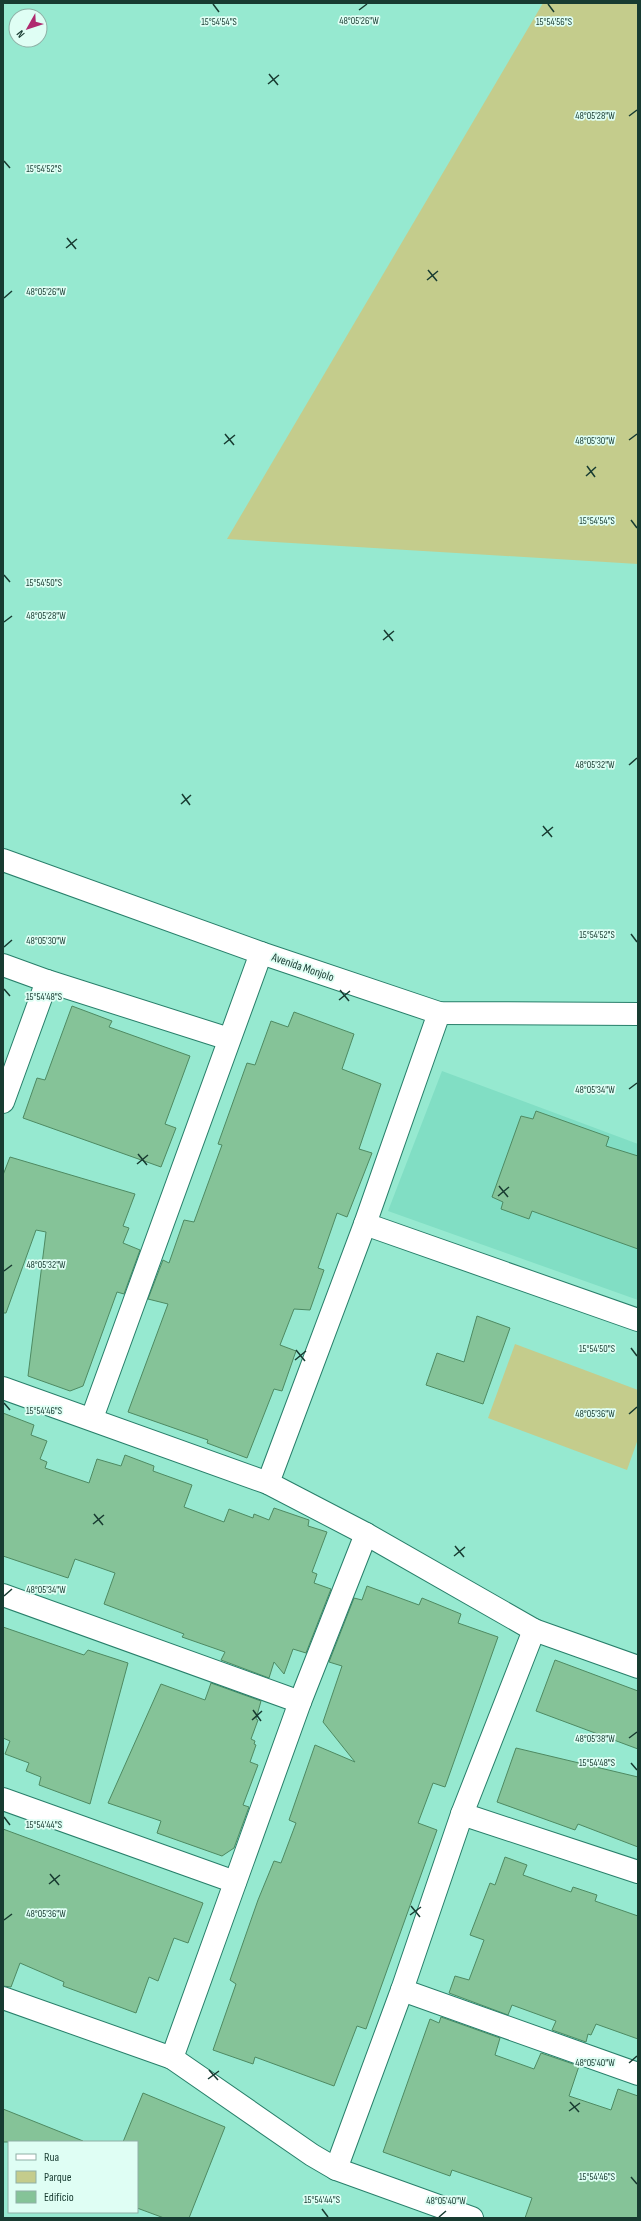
<svg xmlns="http://www.w3.org/2000/svg" width="641" height="2221" viewBox="0 0 641 2221" font-family="'Sofia Sans Condensed',sans-serif">
<style>
.built{fill:#81dec4}
.green{fill:#c4cc8c}
.building{fill:#85c398;stroke:#4e8a62}
.lines{fill:none;stroke-linecap:round;stroke-linejoin:round}
.street-casing{stroke:#287f6a;stroke-width:24}
.secondary-casing{stroke:#287f6a;stroke-width:24}
.street{stroke:#fff;stroke-width:22}
.secondary{stroke:#fff;stroke-width:22}
.ticks{fill:none;stroke:#183b31;stroke-width:1.5}
.labels{text-anchor:middle;stroke-width:3.5;stroke-linejoin:round;paint-order:stroke}
.street-label{font-size:12px;fill:#183b31;stroke:#dffef4}
.ticks-label{font-size:10px;text-anchor:middle;fill:#183b31;stroke:#dffef4;stroke-width:3.5;stroke-linejoin:round;paint-order:stroke}
</style>
<rect width="100%" height="100%" fill="#96e9d0"/>
<polygon class="built" points="442,1071 638,1144 638,1300 388,1211"/>
<g class="green">
<polygon points="543,3 638,3 638,564 227,539"/>
<polygon points="515,1344 638,1390 638,1439 627,1470 488,1418"/>
</g>
<g class="building">
<polygon points="72,1006 112,1021 109,1027 190,1056 165,1124 176,1128 161,1167 23,1118 37,1078 45,1080"/>
<polygon points="294,1012 354,1034 342,1069 381,1084 359,1149 372,1153 347,1217 337,1213 318,1268 324,1270 310,1310 294,1309 280,1345 296,1351 282,1391 274,1389 247,1458 207,1443 208,1440 128,1412 168,1304 148,1299 163,1260 169,1263 184,1220 194,1222 222,1145 218,1144 247,1063 255,1065 271,1021 288,1027"/>
<polygon points="536,1111 609,1137 606,1146 638,1156 638,1249 532,1211 529,1219 501,1209 503,1202 492,1197 521,1116 533,1119"/>
<polygon points="10,1157 135,1194 123,1226 129,1228 123,1243 140,1250 124,1294 117,1292 83,1386 70,1391 28,1376 46,1232 36,1230 6,1313 3,1313 3,1175"/>
<polygon points="477,1316 510,1328 483,1404 426,1385 437,1353 464,1362"/>
<polygon points="3,1413 34,1425 31,1435 47,1441 40,1459 47,1462 45,1468 89,1483 97,1459 121,1466 125,1455 154,1466 153,1471 192,1485 184,1507 224,1522 229,1509 253,1518 254,1514 269,1520 274,1508 309,1520 308,1526 327,1532 312,1572 317,1574 314,1583 331,1589 306,1653 293,1649 284,1674 274,1662 269,1678 221,1660 225,1652 182,1637 184,1634 104,1604 115,1573 75,1559 68,1578 3,1556"/>
<polygon points="367,1586 419,1605 422,1598 461,1614 458,1623 498,1637 445,1787 433,1783 418,1823 437,1830 366,2029 357,2026 334,2086 255,2057 253,2064 213,2050 236,1984 230,1980 258,1900 274,1861 281,1863 296,1823 289,1820 315,1745 355,1762 323,1722 342,1666 329,1662 354,1598 362,1600"/>
<polygon points="3,1627 84,1655 88,1650 128,1663 90,1804 39,1785 41,1777 26,1771 29,1763 5,1754 10,1741 3,1738"/>
<polygon points="555,1660 638,1691 638,1749 536,1711"/>
<polygon points="211,1683 261,1701 256,1719 258,1720 251,1739 255,1741 254,1744 256,1745 250,1762 258,1765 243,1805 249,1807 234,1848 222,1856 157,1833 161,1821 108,1803 161,1684 205,1700"/>
<polygon points="516,1748 638,1777 638,1847 578,1824 575,1830 497,1802"/>
<polygon points="3,1829 203,1903 188,1943 174,1938 158,1981 149,1977 136,2013 63,1986 64,1982 20,1963 11,1987 3,1986"/>
<polygon points="505,1857 527,1865 523,1875 571,1892 573,1887 597,1895 595,1901 638,1916 638,2039 596,2024 591,2035 588,2034 586,2042 552,2030 556,2021 512,2005 508,2015 449,1993 455,1976 469,1980 484,1940 470,1935 490,1883 495,1885"/>
<polygon points="441,2017 500,2038 495,2055 534,2069 541,2053 579,2066 569,2096 611,2110 618,2089 638,2096 638,2218 525,2218 532,2198 452,2170 450,2176 383,2152 430,2019 439,2023"/>
<polygon points="143,2093 225,2127 189,2218 164,2218 137,2208 137,2142 123,2142"/>
<polygon points="3,2109 83,2141 83,2142 3,2142"/>
</g>
<g class="lines">
<g class="street-casing">
<g id="street">
<polyline points="3,965 47,981 229,1039"/>
<polyline points="3,1102 47,981"/>
<polyline points="365,1224 638,1320"/>
<polyline points="3,1388 268,1483 366,1534 534,1630 638,1667"/>
<polyline points="92,1418 261,953"/>
<polyline points="268,1483 365,1224 439,1013"/>
<polyline points="3,1595 300,1702"/>
<polyline points="3,1799 235,1882"/>
<polyline points="462,1814 638,1872"/>
<polyline points="402,1990 638,2074"/>
<polyline points="3,1998 172,2058 312,2155 336,2169 472,2218"/>
<polyline points="172,2058 300,1702 366,1534"/>
<polyline points="336,2169 402,1990 462,1814 534,1630"/>
</g>
</g>
<g class="secondary-casing">
<polyline id="secondary" points="3,860 261,953 439,1013 638,1014"/>
</g>
<use href="#street" class="street"/>
<use href="#secondary" class="secondary"/>
</g>
<path class="ticks" d="M213,4L219,12M548,4L554,12M359,10L367,4M269,74L278,85M268,84L279,75M629,116L637,110M4,161L10,168M67,238L76,249M66,248L77,239M428,270L437,281M427,280L438,271M4,298L12,291M225,434L234,445M629,440L637,434M224,444L235,435M587,466L595,477M586,476L596,467M631,520L637,528M4,575L10,582M4,622L12,616M384,630L393,641M383,640L394,631M629,765L637,758M182,794L190,805M181,804L191,795M543,826L552,837M542,836L553,827M631,934L637,942M4,947L12,940M4,989L10,996M340,990L349,1001M339,1000L350,991M629,1089L637,1083M138,1154L147,1165M137,1164L148,1155M499,1186L508,1197M498,1196L509,1187M4,1271L12,1265M631,1348L637,1356M296,1350L305,1361M295,1360L306,1351M4,1403L10,1410M629,1414L637,1407M94,1514L103,1525M93,1524L104,1515M455,1546L464,1557M454,1556L465,1547M4,1596L12,1589M253,1710L261,1721M252,1720L262,1711M629,1738L637,1732M631,1763L637,1770M4,1817L10,1825M50,1874L59,1885M49,1884L60,1875M411,1906L420,1917M410,1915L421,1907M4,1920L12,1914M629,2063L637,2056M209,2070L218,2080M208,2079L219,2071M570,2102L579,2112M569,2111L580,2103M631,2177L637,2184M322,2209L328,2217M439,2217L446,2211"/>
<g class="labels">
<g class="street-label">
<text transform="translate(303 967) rotate(19)" y="4">Avenida Monjolo</text>
</g>
</g>
<g class="ticks-label">
<text x="359" y="24">48°05'26"W</text>
<text x="219" y="25">15°54'54"S</text>
<text x="554" y="25">15°54'56"S</text>
<text x="595" y="119">48°05'28"W</text>
<text x="44" y="172">15°54'52"S</text>
<text x="46" y="295">48°05'26"W</text>
<text x="595" y="444">48°05'30"W</text>
<text x="597" y="524">15°54'54"S</text>
<text x="44" y="586">15°54'50"S</text>
<text x="46" y="619">48°05'28"W</text>
<text x="595" y="768">48°05'32"W</text>
<text x="597" y="938">15°54'52"S</text>
<text x="46" y="944">48°05'30"W</text>
<text x="44" y="1000">15°54'48"S</text>
<text x="595" y="1093">48°05'34"W</text>
<text x="46" y="1268">48°05'32"W</text>
<text x="597" y="1352">15°54'50"S</text>
<text x="44" y="1414">15°54'46"S</text>
<text x="595" y="1417">48°05'36"W</text>
<text x="46" y="1593">48°05'34"W</text>
<text x="595" y="1742">48°05'38"W</text>
<text x="597" y="1766">15°54'48"S</text>
<text x="44" y="1828">15°54'44"S</text>
<text x="46" y="1917">48°05'36"W</text>
<text x="595" y="2066">48°05'40"W</text>
<text x="597" y="2180">15°54'46"S</text>
<text x="322" y="2203">15°54'44"S</text>
<text x="446" y="2204">48°05'40"W</text>
</g>
<rect width="641" height="2221" fill="none" stroke="#183b31" stroke-width="8"/>
<rect x="8" y="2141" width="130" height="72" fill="#dffef4" stroke="#8fb0a6"/>
<rect x="16" y="2154" width="20" height="6" fill="#ffffff" stroke="#8fb0a6"/>
<text x="44" y="2161" font-size="12" fill="#183b31">Rua</text>
<rect x="16" y="2171" width="20" height="12" fill="#c4cc8c" stroke="#8fb0a6"/>
<text x="44" y="2181" font-size="12" fill="#183b31">Parque</text>
<rect x="16" y="2191" width="20" height="12" fill="#85c398" stroke="#8fb0a6"/>
<text x="44" y="2201" font-size="12" fill="#183b31">Edifício</text>
<g transform="translate(28 28) rotate(231)"><circle r="19" fill="#dffef4" stroke="#8fb0a6"/>
<path d="M0-3L7 15L0 10L-7 15Z" fill="#af2a6f"/>
<text y="-6" font-size="11" font-weight="bold" text-anchor="middle" fill="#183b31">N</text>
</g>
</svg>
